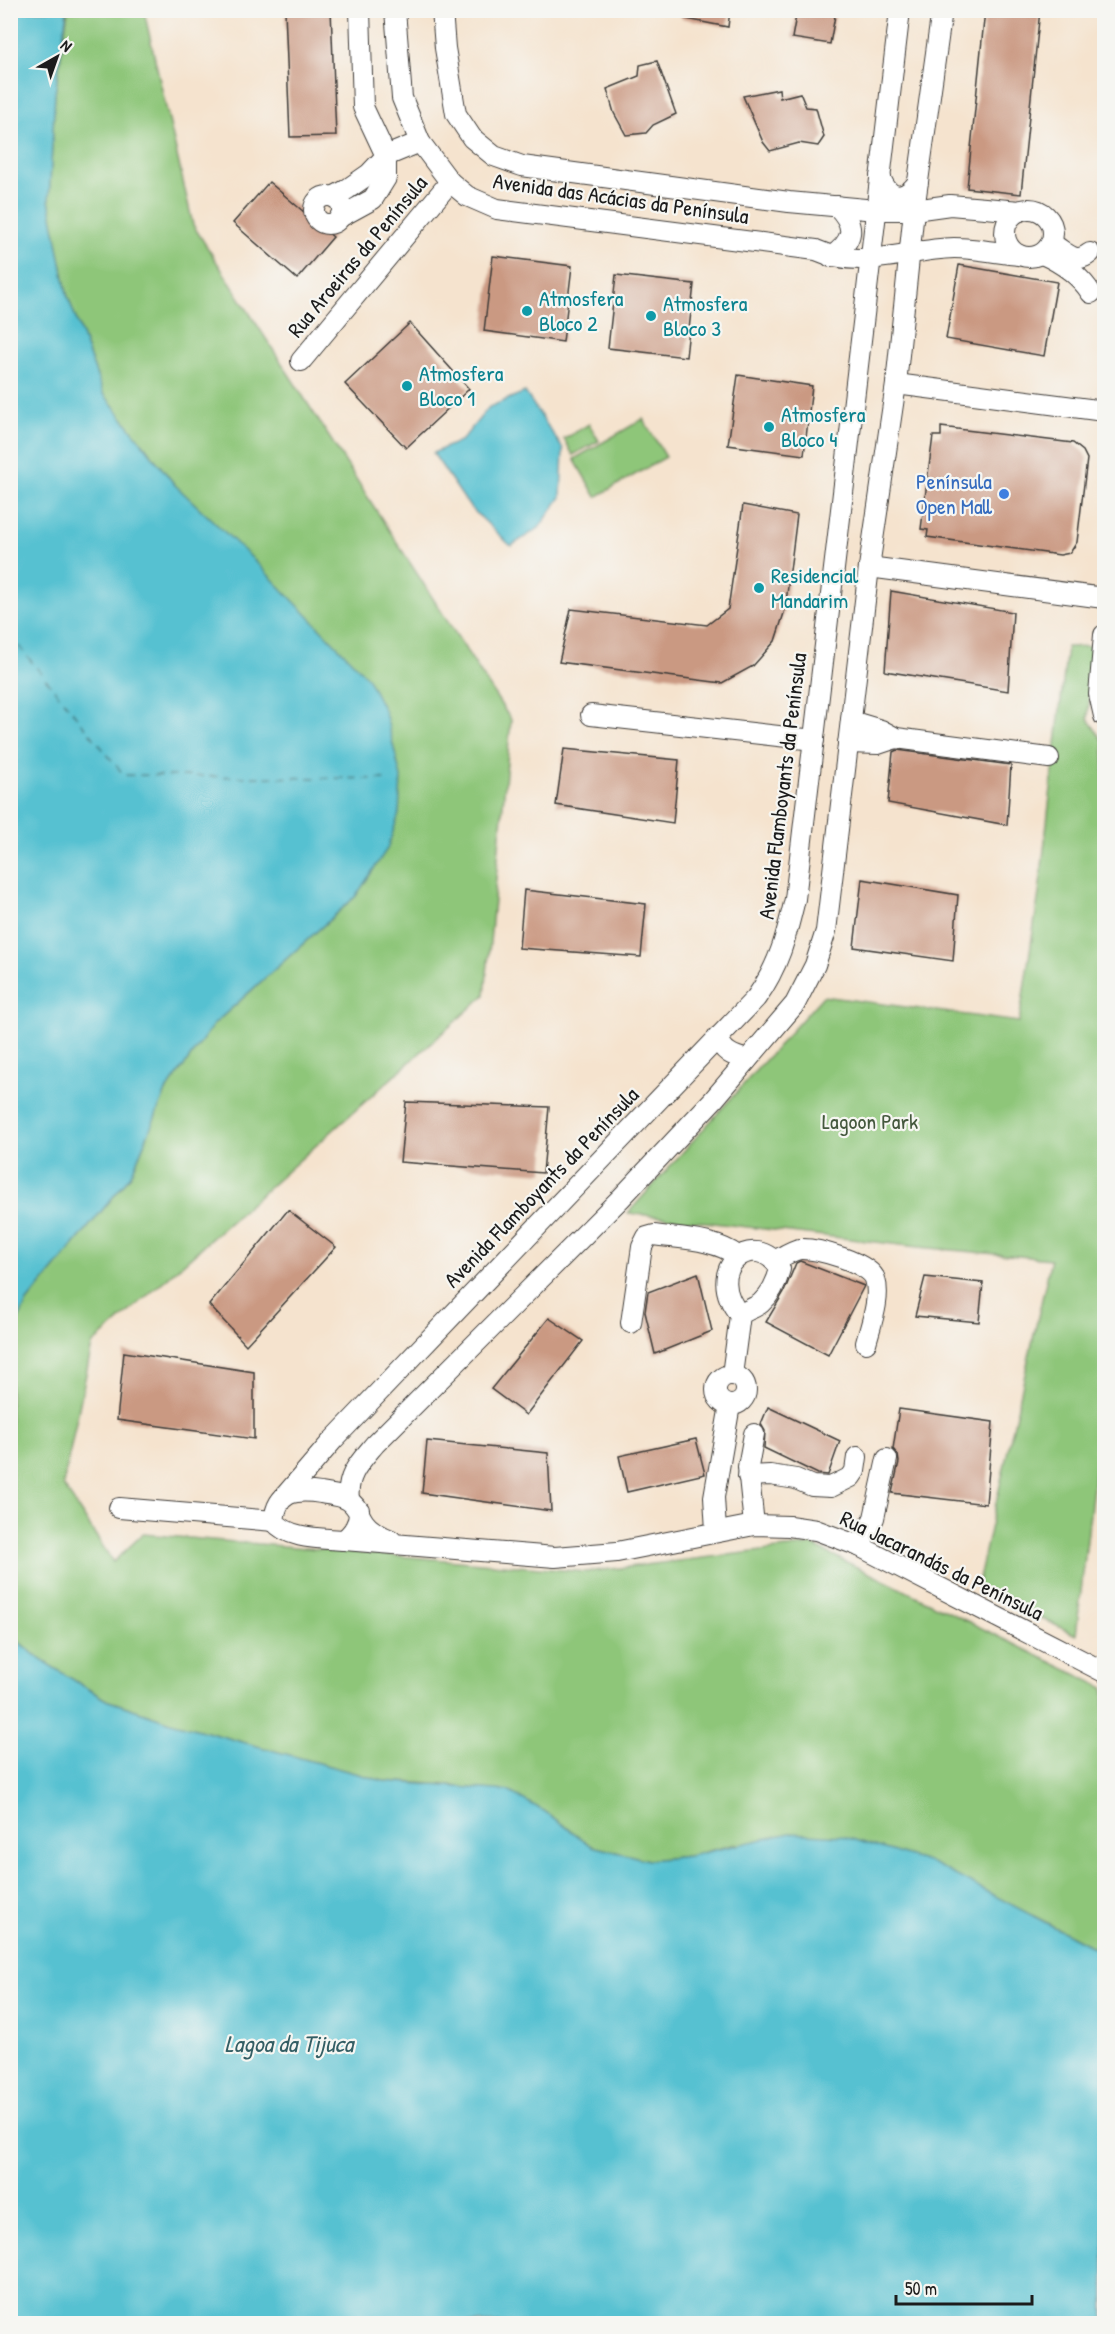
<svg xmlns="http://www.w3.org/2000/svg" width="1115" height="2334" viewBox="0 0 1115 2334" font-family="'Patrick Hand',sans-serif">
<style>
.green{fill:#8ec679;stroke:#55714a;stroke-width:1.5}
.water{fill:#56c1d1;stroke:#396e76;stroke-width:1.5}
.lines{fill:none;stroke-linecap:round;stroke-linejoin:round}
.ferry{stroke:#335e64;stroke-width:1.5;stroke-dasharray:8 6;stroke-linecap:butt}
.building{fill:#ca9982}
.minor-casing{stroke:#3d3a37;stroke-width:22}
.minor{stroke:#fff;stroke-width:20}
.culture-dot{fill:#0f9aa8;stroke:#f6f6f2;stroke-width:2}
.shop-dot{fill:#3f7fe0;stroke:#f6f6f2;stroke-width:2}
.labels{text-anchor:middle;stroke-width:4.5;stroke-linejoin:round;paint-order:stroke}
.street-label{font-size:22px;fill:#1c1c1c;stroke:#f6f6f2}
.culture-label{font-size:22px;fill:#0d838f;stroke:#f6f6f2;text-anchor:start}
.shop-label{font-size:22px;fill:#366cbe;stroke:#f6f6f2;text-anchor:end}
.park-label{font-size:22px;fill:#44583d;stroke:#f6f6f2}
.water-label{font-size:24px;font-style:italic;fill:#335e64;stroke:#f6f6f2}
</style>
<rect width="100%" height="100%" fill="#f6f6f2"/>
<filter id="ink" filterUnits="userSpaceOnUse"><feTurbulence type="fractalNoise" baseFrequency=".0167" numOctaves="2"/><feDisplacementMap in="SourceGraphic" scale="12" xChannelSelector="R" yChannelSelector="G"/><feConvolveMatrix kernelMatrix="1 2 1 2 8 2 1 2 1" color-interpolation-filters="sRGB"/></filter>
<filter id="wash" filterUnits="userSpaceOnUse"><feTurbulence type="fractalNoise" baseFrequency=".008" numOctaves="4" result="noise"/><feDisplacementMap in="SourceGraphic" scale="24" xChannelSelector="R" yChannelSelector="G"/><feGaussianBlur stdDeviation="1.35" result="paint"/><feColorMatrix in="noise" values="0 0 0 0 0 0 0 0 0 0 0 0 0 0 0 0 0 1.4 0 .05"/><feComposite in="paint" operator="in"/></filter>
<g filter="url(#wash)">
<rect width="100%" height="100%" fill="#f5e3ce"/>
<g class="green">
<polygon points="68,11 144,11 193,225 511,720 485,995 92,1345 63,1485 113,1562 143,1534 586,1572 812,1545 1104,1688 1104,1953 1034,1916 736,1844 689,1856 648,1860 592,1846 544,1811 451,1785 383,1781 174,1723 106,1700 41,1660 11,1635 10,1336 27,1302 131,1175 166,1091 213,1025 356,896 175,485 103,393 67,294 49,200 55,94"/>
<polygon points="643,419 666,457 596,497 574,459"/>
<polygon points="589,424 599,441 573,455 564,439"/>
<polygon points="1092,646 1088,719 1104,742 1104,1418 1101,1418 1076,1635 977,1587 1051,1259 918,1247 628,1213 823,996 1019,1022 1039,893 1067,647"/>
</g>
<g class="water">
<polygon points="67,10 55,94 49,200 67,294 103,393 175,485 252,558 367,677 385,712 401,777 399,814 387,849 356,896 213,1025 166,1091 131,1175 27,1302 11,1336 10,11"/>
<polygon points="525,392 563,449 561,497 539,528 511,546 469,506 433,453 462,440 489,407"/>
<polygon points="10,1635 41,1660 106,1700 174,1723 383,1781 508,1791 544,1811 592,1846 648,1860 689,1856 790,1833 842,1836 934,1864 1104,1953 1104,2323 11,2323"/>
</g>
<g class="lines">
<polyline class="ferry" points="10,635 124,775 385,779"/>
</g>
<g id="blocks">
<g class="building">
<polygon points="285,10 331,10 336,136 290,137"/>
<polygon points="682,10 730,10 728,27 681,18"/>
<polygon points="797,10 836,10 830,44 792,38"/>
<polygon points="985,10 1040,10 1021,194 967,188"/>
<polygon points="657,61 676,114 653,125 646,133 626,135 614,113 607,89 639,76 640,65"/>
<polygon points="779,89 780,98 800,93 806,107 816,108 824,137 818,146 799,143 770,151 763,142 743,96"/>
<polygon points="269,182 333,237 297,279 233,223"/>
<polygon points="493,256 572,266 563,342 484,331"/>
<polygon points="959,265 1057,282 1044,356 946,339"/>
<polygon points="616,275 694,284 686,357 608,348"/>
<polygon points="410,323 469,389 406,448 345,384"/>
<polygon points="738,375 812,386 804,455 728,445"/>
<polygon points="941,427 1073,443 1083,451 1087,459 1077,542 1070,553 1060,555 927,537 928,530 921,529 933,436 941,436"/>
<polygon points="743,505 797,515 785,610 775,641 753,666 722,683 559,662 571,609 707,625 728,609"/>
<polygon points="891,591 1013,612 1008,691 885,671"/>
<polygon points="564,749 679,760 673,823 556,805"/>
<polygon points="897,750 1011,765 1007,825 888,803 893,752"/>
<polygon points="862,879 958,895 953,961 854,947"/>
<polygon points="524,890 646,904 641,957 519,948"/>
<polygon points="406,1102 549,1107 543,1173 400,1162"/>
<polygon points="288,1210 336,1247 246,1345 209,1305"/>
<polygon points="800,1261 864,1286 828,1355 766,1322 784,1292 796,1263"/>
<polygon points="698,1273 712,1331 655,1354 645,1312 648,1292"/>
<polygon points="925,1277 983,1283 979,1322 915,1316"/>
<polygon points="549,1318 583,1341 526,1415 491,1389"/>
<polygon points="124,1352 254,1372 254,1439 117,1420"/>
<polygon points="768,1407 840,1441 828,1475 818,1474 764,1448 765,1431 761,1424"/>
<polygon points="899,1409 993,1422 986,1504 892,1493 899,1462 898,1455 893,1449"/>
<polygon points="696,1439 705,1474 627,1492 619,1456"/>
<polygon points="427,1441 548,1453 551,1511 422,1493"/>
</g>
</g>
</g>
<g filter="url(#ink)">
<use href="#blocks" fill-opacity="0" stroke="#3d3a37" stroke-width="1.5"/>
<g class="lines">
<g class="minor-casing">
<g id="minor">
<path d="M395,10L402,98L420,142L450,182L467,196L497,209L816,250C862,271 907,249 954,248C975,248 998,253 1019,255"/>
<polyline points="442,10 445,48 456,114 472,138 494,156 522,166 789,202 876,210 914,210 950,205 1020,211"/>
<path d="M880,176C888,200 904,202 918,182"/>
<circle cx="328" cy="210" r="14"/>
<polyline points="333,197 346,190 369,174 386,156 420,142"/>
<circle cx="1029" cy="233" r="24"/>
<polyline points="340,217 373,199 386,178 386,156 363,107 360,10"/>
<path d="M1057,247C1069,255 1077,264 1090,253"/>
<path d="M1042,254C1062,263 1079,274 1091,293"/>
<path d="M831,257C855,240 856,226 837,206"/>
<polyline points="301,361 450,182"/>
<polyline points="896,384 1104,411"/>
<polyline points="869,567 1104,598"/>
<polyline points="1104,635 1099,694 1104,716"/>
<polyline points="591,715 814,740"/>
<polyline points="851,721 881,730 896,738 1049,758"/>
<polyline points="848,743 878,744 896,738"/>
<path d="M718,1037C722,1052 733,1056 747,1060"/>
<path d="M775,1261C782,1257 792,1250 800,1249C817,1248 870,1263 875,1279C881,1298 871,1324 866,1343"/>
<path d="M631,1323L642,1247L647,1237L654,1235C682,1239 715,1239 738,1256"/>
<path d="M732,1375L740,1315C746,1310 755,1308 761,1303C771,1294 777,1281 780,1269C755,1227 701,1269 740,1315"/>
<circle cx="731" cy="1390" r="15"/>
<polyline points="754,1434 748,1467 754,1525"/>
<polyline points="748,1476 770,1475 796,1479 812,1486 831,1487 851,1477 855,1471 857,1457"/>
<path d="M284,1497L333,1440L756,998C779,966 786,937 795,899L900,10"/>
<path d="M349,1500C346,1475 360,1462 375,1444L621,1198L714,1099L795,1004L815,965L826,931L869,567L896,384L914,210L942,10"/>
<polyline points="119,1508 274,1521"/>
<path d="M359,1510C360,1523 354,1532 344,1540C322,1538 289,1540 274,1521C277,1491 295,1489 321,1493C330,1495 340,1495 348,1500C358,1506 358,1514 364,1522C370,1531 381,1536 391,1540"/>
<polyline points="716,1531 714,1497 730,1405"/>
<polyline points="344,1540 555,1557 617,1552 754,1525 789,1526 816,1530 859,1546 1104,1672"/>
<polyline points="859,1546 874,1518 887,1459"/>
</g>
</g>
<use href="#minor" class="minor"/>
</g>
</g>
<g class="culture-dot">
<circle cx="527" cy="311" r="6"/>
<circle cx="651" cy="316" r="6"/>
<circle cx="407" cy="386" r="6"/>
<circle cx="769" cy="427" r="6"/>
<circle cx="759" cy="588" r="6"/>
</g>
<circle class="shop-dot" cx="1004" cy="494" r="6"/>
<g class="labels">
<g class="street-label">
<text transform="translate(621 198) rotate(8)" y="8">Avenida das Acácias da Península</text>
<text transform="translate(357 256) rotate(-50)" y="8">Rua Aroeiras da Península</text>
<text transform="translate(782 786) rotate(-83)" y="8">Avenida Flamboyants da Península</text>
<text transform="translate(541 1187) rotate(-46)" y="8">Avenida Flamboyants da Península</text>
<text transform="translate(942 1565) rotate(26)" y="8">Rua Jacarandás da Península</text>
</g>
<g class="culture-label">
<text x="539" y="306">Atmosfera<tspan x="539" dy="25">Bloco 2</tspan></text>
<text x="663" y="311">Atmosfera<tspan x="663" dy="25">Bloco 3</tspan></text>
<text x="419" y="381">Atmosfera<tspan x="419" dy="25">Bloco 1</tspan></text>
<text x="781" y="422">Atmosfera<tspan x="781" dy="25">Bloco 4</tspan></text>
<text x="771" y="583">Residencial<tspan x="771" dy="25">Mandarim</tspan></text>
</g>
<g class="shop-label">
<text x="992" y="489">Península<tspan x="992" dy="25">Open Mall</tspan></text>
</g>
<g class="park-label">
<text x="870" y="1129">Lagoon Park</text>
</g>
<g class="water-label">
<text x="289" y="2052">Lagoa da Tijuca</text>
</g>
</g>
<rect width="1115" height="2334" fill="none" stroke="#f6f6f2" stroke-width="36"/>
<g transform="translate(57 57) rotate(40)" stroke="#f6f6f2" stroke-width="4.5" paint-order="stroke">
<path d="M0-4.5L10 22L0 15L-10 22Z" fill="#1c1c1c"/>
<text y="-9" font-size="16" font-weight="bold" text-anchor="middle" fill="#1c1c1c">N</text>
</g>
<path d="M896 2295v9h136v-9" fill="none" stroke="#1c1c1c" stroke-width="3"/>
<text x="905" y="2295" font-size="18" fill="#1c1c1c" stroke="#f6f6f2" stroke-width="4.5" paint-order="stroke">50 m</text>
</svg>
